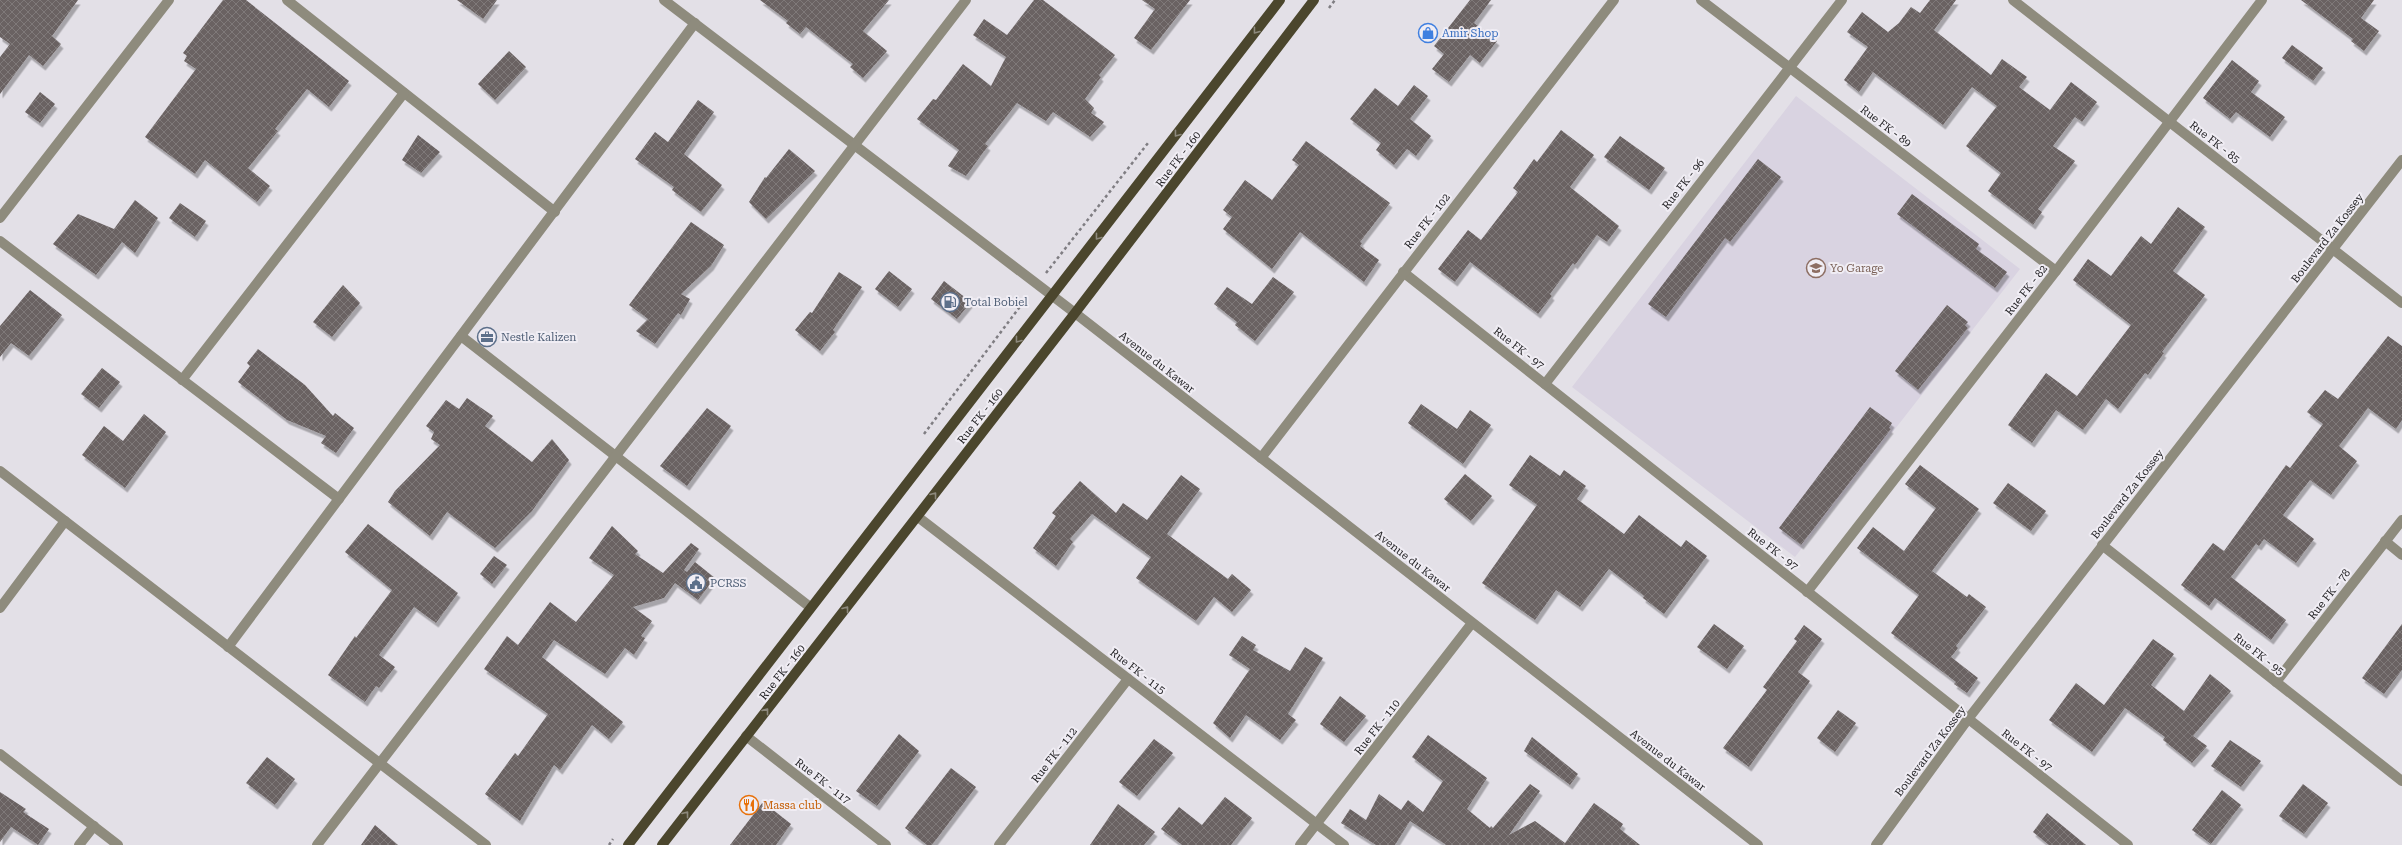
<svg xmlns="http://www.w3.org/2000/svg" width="2402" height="845" viewBox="0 0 2402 845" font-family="'Roboto Serif',serif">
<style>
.built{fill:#d9d3e1}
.building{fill:url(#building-cross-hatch);filter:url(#shadow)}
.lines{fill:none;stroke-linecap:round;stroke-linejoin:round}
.path{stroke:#7f7d82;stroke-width:2.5;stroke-dasharray:3 3;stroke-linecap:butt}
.minor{stroke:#8e8b7d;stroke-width:10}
.major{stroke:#4b462d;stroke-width:10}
.oneway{stroke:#8d897d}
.labels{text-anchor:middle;stroke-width:4;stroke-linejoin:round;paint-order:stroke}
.shop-label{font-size:11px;fill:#366cbe;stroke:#f0edf4;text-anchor:start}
.street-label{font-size:11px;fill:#252427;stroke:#f0edf4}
.education-label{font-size:11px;fill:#785e54;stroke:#f0edf4;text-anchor:start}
.service-label{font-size:11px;fill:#4e5e75;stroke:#f0edf4;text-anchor:start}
.food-label{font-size:11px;fill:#c56008;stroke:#f0edf4;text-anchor:start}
</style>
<defs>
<pattern id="building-cross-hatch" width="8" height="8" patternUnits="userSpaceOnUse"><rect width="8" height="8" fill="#6a6262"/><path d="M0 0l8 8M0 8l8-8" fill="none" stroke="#7f7979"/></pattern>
<filter id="shadow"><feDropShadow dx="2.5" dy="4.5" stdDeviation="0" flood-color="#0004"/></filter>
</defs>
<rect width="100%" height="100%" fill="#e3e0e7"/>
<polygon class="built" points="1796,96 2020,269 1795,557 1572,387"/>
<g class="building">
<polygon points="0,0 78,0 52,36 61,44 43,66 29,55 0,94 0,57 10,44 0,37"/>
<polygon points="223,0 246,0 349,81 329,107 307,89 275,129 278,131 248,168 270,186 257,202 205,160 195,174 145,137 196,69 184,61 187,56 183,53"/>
<polygon points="457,0 497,0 483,19"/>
<polygon points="760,0 889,0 863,31 887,51 863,78 850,67 853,64 806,27 800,34 786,23 788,21"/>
<polygon points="1034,0 1043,0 1115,55 1099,75 1101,77 1085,99 1094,108 1091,113 1104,122 1090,137 1053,112 1046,121 1017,103 985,144 988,146 966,176 948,166 959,150 917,119 933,99 936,100 963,64 991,86 1006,57 973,35 984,19 1007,35"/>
<polygon points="1142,0 1190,0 1151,50 1134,38 1155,9"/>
<polygon points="1470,0 1491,0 1474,23 1497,41 1480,63 1470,55 1449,82 1432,69 1444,54 1434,46"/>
<polygon points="1930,0 1956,0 1934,30 1991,75 2002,59 2027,77 2019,87 2050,110 2071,82 2097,102 2082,122 2075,117 2053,146 2075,161 2038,209 2042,212 2033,225 1988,191 2001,173 1966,146 1997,106 1972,87 1943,125 1873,72 1859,92 1844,80 1868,47 1847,32 1862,12 1888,32 1899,23 1911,7 1920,13"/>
<polygon points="2301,0 2374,0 2361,18 2379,31 2364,51 2351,41 2353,39"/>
<polygon points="2292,45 2323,68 2313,81 2282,58"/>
<polygon points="509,51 526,67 495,100 478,84"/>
<polygon points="2232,60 2259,81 2251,92 2285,117 2270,137 2236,112 2230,119 2203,98"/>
<polygon points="1414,85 1428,96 1410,119 1431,136 1416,156 1407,149 1394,165 1376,150 1381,143 1350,119 1375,88 1398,106"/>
<polygon points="40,92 55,104 40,123 25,112"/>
<polygon points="698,100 714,112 684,154 722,185 701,212 672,190 674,187 635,159 655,132 668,142"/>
<polygon points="1561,130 1594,155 1570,187 1619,226 1607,242 1597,235 1575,265 1573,263 1550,294 1552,296 1538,314 1470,262 1455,282 1438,269 1468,230 1481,240 1518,192 1513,188 1534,159 1537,162"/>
<polygon points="418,135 440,152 421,173 402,160"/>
<polygon points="1620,136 1665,168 1649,190 1604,157"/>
<polygon points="1306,141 1390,203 1360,242 1362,243 1360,246 1379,260 1364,282 1300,232 1272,269 1223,229 1232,217 1223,210 1245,180 1272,200 1299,165 1292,160"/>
<polygon points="789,149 815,171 766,219 749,202 765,177 766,178"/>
<polygon points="1758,159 1781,177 1730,242 1725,238 1666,317 1648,304"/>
<polygon points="1912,194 1979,244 1976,249 2007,272 1995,288 1897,214"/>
<polygon points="135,200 158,218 135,253 122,242 96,275 53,244 78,214 114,229"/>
<polygon points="180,203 206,221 195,237 169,218"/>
<polygon points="2178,207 2205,227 2173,271 2205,295 2162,352 2164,353 2148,375 2145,373 2118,409 2106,399 2083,430 2056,410 2032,443 2008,425 2046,373 2077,396 2131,325 2073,280 2088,259 2111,276 2141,236 2151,244"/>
<polygon points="691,222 724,245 711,266 681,294 690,299 681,315 678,313 655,344 636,331 648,319 629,305"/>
<polygon points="889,271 912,289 898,307 875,289"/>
<polygon points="839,272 862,287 833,330 835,332 820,351 795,330 810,312 812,313"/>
<polygon points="1273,277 1294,292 1255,341 1235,325 1237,322 1214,304 1227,287 1252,304"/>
<polygon points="944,281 971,302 957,319 931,299"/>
<polygon points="343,285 360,303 332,337 313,322"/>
<polygon points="30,290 62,315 29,356 11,343 0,357 0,326"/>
<polygon points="1947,305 1968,322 1965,325 1968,328 1918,390 1895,371"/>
<polygon points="2388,336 2402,346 2402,420 2396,429 2368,408 2339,446 2357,461 2331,495 2310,480 2283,515 2314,539 2296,563 2264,539 2259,546 2256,544 2231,577 2286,620 2271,640 2215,598 2209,606 2181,585 2213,543 2224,551 2286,465 2290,468 2323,424 2307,412 2325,390 2338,399"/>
<polygon points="258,349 305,385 333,416 335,413 354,428 336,453 321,443 326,436 287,420 238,382 250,366 247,363"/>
<polygon points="102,368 120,382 99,408 81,394"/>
<polygon points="467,398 493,416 485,426 532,462 552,439 569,460 532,511 495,548 447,512 430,536 388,502 395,491 440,445 431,439 434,432 426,426 446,400 459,409"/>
<polygon points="1421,404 1457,429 1470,410 1491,425 1463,464 1408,423"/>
<polygon points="1870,407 1892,423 1889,428 1891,429 1801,545 1779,528"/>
<polygon points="707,408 731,426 687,486 660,466"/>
<polygon points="144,414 166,432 125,488 82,455 104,426 123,441"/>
<polygon points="1530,455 1560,476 1564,470 1586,486 1577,499 1624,534 1639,515 1681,547 1686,540 1707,556 1664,614 1643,598 1644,596 1609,569 1580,607 1556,590 1535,620 1482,583 1537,505 1509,485"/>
<polygon points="1920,465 1979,509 1932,571 1967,597 1969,594 1986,607 1956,646 1958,648 1951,657 1978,678 1967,693 1954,684 1956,682 1891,633 1919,595 1857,548 1873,527 1904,551 1936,508 1905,484"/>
<polygon points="1465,474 1492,496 1471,521 1444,499"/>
<polygon points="1181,475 1200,489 1167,534 1228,579 1232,574 1251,590 1232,612 1214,597 1196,621 1136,578 1151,557 1092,514 1070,539 1073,542 1056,566 1033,548 1056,516 1052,513 1080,481 1116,513 1123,503 1147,520"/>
<polygon points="2008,483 2046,511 2031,531 1993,503"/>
<polygon points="368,524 458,593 436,623 414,607 379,655 395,667 379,688 376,686 365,702 328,675 355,636 356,638 392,590 345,552"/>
<polygon points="612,526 638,551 635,554 663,573 691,543 699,549 684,570 687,572 695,562 715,578 698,600 675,583 664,598 633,607 652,621 641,636 645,638 634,655 625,648 605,674 554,640 542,657 623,722 609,739 592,725 560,770 554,765 520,821 485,794 515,753 518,756 548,714 484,669 507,636 518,645 550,602 576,622 614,575 589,558"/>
<polygon points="494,556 507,565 492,584 480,574"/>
<polygon points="1714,624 1744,646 1727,669 1697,647"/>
<polygon points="2402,624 2402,670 2384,694 2362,678"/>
<polygon points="1804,625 1822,639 1798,672 1810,681 1749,767 1723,748 1767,690 1763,687 1797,641 1794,639"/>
<polygon points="1242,636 1256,645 1253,650 1290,671 1305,647 1323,658 1288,714 1296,720 1280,740 1246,715 1230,738 1213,723 1250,669 1229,655"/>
<polygon points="2153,639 2174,654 2151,685 2184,711 2210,674 2231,691 2193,736 2207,746 2192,763 2163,740 2165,737 2125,708 2092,752 2049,720 2076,683 2104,705"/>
<polygon points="1340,696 1366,716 1344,742 1320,724"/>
<polygon points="1838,710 1856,723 1835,752 1817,738"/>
<polygon points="899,734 919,751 877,806 856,791"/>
<polygon points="1428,735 1487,778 1467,809 1490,828 1491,826 1493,828 1530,784 1540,791 1509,835 1535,821 1565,843 1594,803 1623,824 1620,829 1640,845 1446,845 1410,821 1395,845 1376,845 1341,823 1350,809 1366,820 1379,794 1401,810 1408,800 1423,812 1443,781 1412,757"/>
<polygon points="1532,737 1578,774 1570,785 1524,751"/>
<polygon points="1154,739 1173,753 1137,796 1119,782"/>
<polygon points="2230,740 2261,761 2241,787 2211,766"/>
<polygon points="267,757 295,779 275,805 246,783"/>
<polygon points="951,768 976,787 932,845 927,845 905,828"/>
<polygon points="2303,784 2328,803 2304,834 2279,816"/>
<polygon points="2222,790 2241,805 2211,844 2192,830"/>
<polygon points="0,792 26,809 23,812 49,829 38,845 11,827 0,842"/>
<polygon points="1225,797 1252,818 1231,845 1182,845 1161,829 1179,807 1202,825"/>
<polygon points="763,802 791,824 776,845 730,845"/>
<polygon points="1118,804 1155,832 1144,845 1090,845"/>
<polygon points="2047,813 2086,845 2049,845 2033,832"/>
<polygon points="375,825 398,845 361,845"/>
</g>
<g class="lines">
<g class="path">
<polyline points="1329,8 1335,0"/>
<polyline points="1046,273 1148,143"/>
<polyline points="924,434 1028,296"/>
<polyline points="609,845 613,839"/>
</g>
<g class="minor">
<polyline points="287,0 555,212"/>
<polyline points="664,0 1075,313 1758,845"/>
<polyline points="1701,0 2056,271"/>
<polyline points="2013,0 2402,303"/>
<polyline points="0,218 169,0"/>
<polyline points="0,241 339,499"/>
<polyline points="1403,272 2128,845"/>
<polyline points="461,336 810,607"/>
<polyline points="182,380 404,93"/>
<polyline points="1545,384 1842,0"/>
<polyline points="1261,458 1614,0"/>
<polyline points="0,471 486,845"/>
<polyline points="918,517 1344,845"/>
<polyline points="2385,541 2402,555"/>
<polyline points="2102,545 2402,781"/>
<polyline points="1807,592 2056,271 2262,0"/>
<polyline points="0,608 65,521"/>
<polyline points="228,647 695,23"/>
<polyline points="2276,682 2402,520"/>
<polyline points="746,736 886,845"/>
<polyline points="0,754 118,845"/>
<polyline points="79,845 94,826"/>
<polyline points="317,845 966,0"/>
<polyline points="999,845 1128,679"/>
<polyline points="1300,845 1472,623"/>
<polyline points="1876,845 1968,719 2402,160"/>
</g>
<g class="major">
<polyline points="628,845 1280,0"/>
<polyline points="662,845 1075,313 1314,0"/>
</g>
</g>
<defs><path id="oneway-chevron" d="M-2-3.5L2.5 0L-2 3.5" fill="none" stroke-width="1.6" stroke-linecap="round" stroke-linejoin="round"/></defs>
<g class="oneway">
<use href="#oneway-chevron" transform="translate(1256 31) rotate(128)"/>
<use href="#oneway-chevron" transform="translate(1177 134) rotate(128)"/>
<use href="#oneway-chevron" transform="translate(1098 237) rotate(128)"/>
<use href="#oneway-chevron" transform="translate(1018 340) rotate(128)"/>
<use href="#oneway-chevron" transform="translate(934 495) rotate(-52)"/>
<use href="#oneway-chevron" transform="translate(846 609) rotate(-52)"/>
<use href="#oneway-chevron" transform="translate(766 711) rotate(-52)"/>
<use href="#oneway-chevron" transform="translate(686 814) rotate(-52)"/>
</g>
<defs>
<g id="shop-ring" transform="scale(1)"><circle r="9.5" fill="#f0edf4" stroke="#3f7fe0" stroke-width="1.5"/><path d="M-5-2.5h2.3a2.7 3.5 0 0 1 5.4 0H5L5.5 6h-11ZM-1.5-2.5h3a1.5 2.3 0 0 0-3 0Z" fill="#3f7fe0"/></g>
<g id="school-ring" transform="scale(1)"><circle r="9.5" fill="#f0edf4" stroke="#8d6e63" stroke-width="1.5"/><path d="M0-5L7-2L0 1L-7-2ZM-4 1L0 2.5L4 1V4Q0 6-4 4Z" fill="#8d6e63"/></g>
<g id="fuel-ring" transform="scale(1)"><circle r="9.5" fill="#f0edf4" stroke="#5c6f8a" stroke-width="1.5"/><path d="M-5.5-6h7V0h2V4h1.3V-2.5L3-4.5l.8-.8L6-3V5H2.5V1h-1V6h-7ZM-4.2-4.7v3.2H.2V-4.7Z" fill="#5c6f8a"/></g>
<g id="office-ring" transform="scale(1)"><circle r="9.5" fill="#f0edf4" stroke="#5c6f8a" stroke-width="1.5"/><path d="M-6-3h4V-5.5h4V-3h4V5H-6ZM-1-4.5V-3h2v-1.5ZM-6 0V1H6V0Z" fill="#5c6f8a"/></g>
<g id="civic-ring" transform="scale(1)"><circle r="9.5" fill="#f0edf4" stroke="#5c6f8a" stroke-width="1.5"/><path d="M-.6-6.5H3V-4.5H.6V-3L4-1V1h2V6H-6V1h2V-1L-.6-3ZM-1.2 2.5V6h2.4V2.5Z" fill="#5c6f8a"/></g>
<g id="restaurant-ring" transform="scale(1)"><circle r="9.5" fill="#f0edf4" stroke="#e8710a" stroke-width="1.5"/><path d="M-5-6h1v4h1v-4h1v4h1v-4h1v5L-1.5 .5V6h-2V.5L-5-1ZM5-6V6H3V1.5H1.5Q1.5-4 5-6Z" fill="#e8710a"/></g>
</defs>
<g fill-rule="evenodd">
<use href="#shop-ring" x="1428" y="33"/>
<use href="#school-ring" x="1816" y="268"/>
<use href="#fuel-ring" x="950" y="302"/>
<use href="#office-ring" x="487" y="337"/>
<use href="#civic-ring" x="696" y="583"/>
<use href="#restaurant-ring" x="749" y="805"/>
</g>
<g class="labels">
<g class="shop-label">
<text x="1442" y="37">Amir Shop</text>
</g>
<g class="street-label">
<text transform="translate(1886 126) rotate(37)" y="4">Rue FK - 89</text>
<text transform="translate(2215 142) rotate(38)" y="4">Rue FK - 85</text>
<text transform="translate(1178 159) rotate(-53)" y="4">Rue FK - 160</text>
<text transform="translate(1683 184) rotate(-52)" y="4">Rue FK - 96</text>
<text transform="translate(1427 221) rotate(-52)" y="4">Rue FK - 102</text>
<text transform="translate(2327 238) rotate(-52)" y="4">Boulevard Za Kossey</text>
<text transform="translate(2026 290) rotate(-52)" y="4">Rue FK - 82</text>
<text transform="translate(1519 348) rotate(38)" y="4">Rue FK - 97</text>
<text transform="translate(1157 362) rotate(38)" y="4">Avenue du Kawar</text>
<text transform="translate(980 416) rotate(-52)" y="4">Rue FK - 160</text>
<text transform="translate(2127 494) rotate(-52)" y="4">Boulevard Za Kossey</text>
<text transform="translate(1773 549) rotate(38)" y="4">Rue FK - 97</text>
<text transform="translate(1413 561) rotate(38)" y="4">Avenue du Kawar</text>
<text transform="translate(2329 594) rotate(-52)" y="4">Rue FK - 78</text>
<text transform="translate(2259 654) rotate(38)" y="4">Rue FK - 95</text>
<text transform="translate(1138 671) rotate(38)" y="4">Rue FK - 115</text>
<text transform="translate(782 672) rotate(-52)" y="4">Rue FK - 160</text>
<text transform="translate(1377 727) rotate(-52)" y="4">Rue FK - 110</text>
<text transform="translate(2027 750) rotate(38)" y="4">Rue FK - 97</text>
<text transform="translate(1930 751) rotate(-53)" y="4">Boulevard Za Kossey</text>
<text transform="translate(1054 755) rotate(-52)" y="4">Rue FK - 112</text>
<text transform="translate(1668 760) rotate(38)" y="4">Avenue du Kawar</text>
<text transform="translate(823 781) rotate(38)" y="4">Rue FK - 117</text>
</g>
<g class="education-label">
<text x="1830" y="272">Yo Garage</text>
</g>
<g class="service-label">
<text x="964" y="306">Total Bobiel</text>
<text x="501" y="341">Nestle Kalizen</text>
<text x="710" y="587">PCRSS</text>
</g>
<g class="food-label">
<text x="763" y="809">Massa club</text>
</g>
</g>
</svg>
